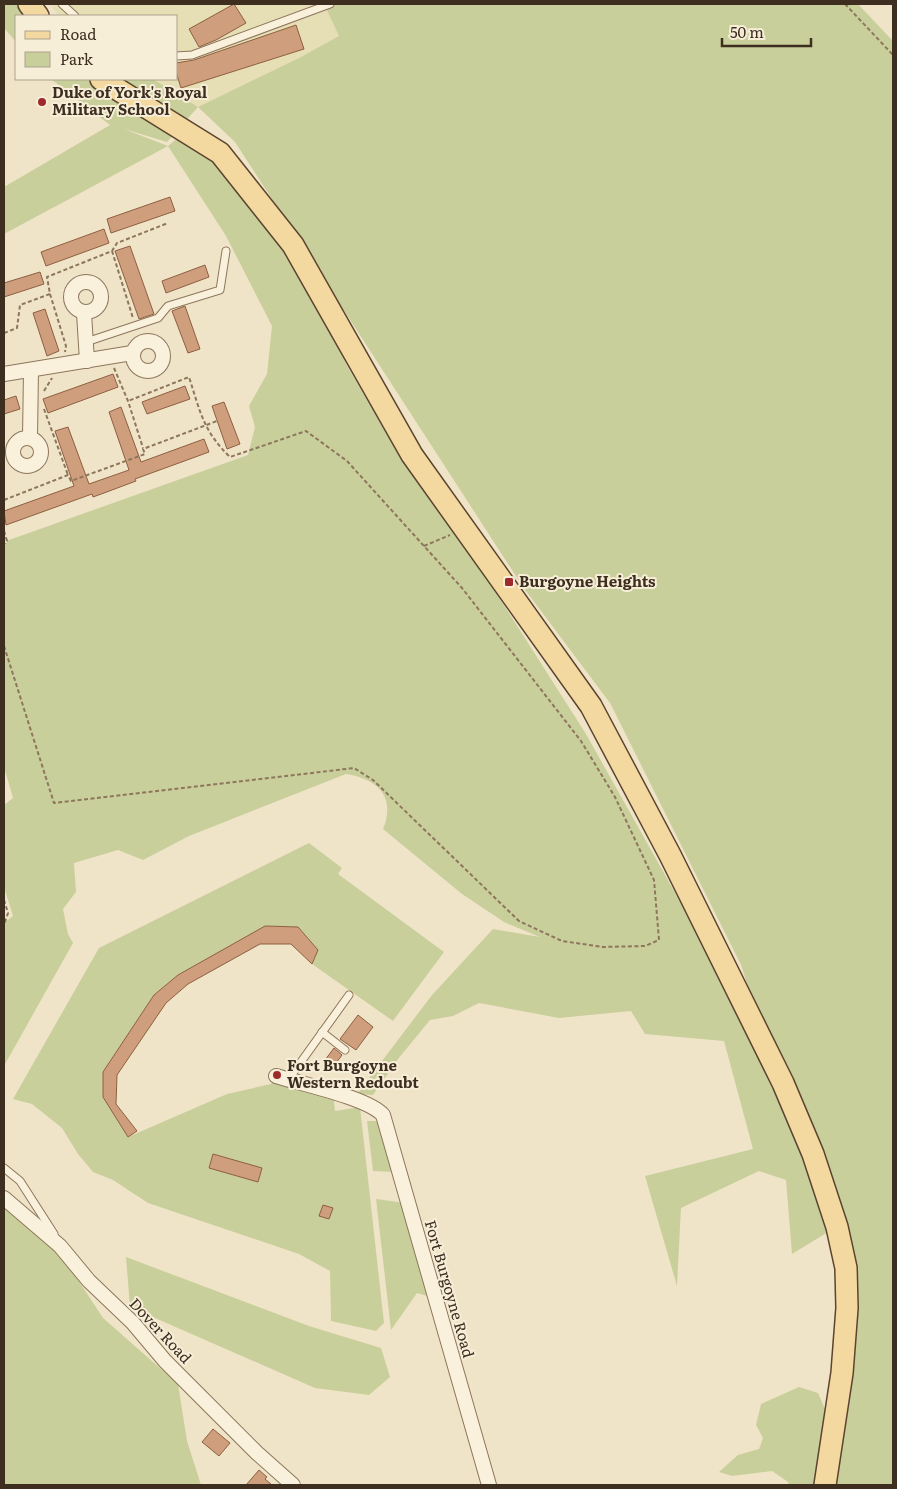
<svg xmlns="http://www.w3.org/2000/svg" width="897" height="1489" viewBox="0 0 897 1489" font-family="Literata,serif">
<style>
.farmland{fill:#e6deb5}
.green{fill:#c9cf9b}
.building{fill:#cf9f7d;stroke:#8d5f41}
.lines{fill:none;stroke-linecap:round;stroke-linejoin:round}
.lane-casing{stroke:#8d765c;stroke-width:9}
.street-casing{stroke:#8d765c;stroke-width:16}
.primary-casing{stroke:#5b4430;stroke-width:24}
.path{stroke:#8d765c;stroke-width:2;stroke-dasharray:4 2.5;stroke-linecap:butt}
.lane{stroke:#faf1dc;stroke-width:7}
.street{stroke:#faf1dc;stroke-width:14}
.primary{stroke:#f3d9a0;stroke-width:21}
.poi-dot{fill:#9e2a2b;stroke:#f7eed8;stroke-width:2}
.labels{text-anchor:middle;stroke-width:4;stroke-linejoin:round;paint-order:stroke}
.poi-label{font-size:15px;font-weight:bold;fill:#3d2e20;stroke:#f7eed8;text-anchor:start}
.street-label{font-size:15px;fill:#3d2e20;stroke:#f7eed8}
</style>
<rect width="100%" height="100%" fill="#f0e4c8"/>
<polygon class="farmland" points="50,4 324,4 339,36 299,58 198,107 137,79 176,79 176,16 59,16"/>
<g class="green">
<polygon points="4,4 34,4 42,16 16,16 16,42 4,28"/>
<path d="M324,4H858L893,41V1485H835L854,1309L741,965L610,703L523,587L235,142L198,107L167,142L124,129L168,146L185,132L222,156L297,252L346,364L404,464L451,522L586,734L752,1030L804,1163L828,1232L792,1254L786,1180L759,1171L681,1208L677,1286L645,1176L753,1149L724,1041L645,1034L631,1011L559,1018L479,1003L453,1016L430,1020L398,1059L373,1095L357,1094L432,995L493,929L540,937L504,922L462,894L383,829C396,797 378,779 346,774L189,836L143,860L118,850L74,863L76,892L63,909L68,934L73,943L4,1066V923L13,916L4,887V805L13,798L4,767V545L9,540L248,455L255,427L249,406L267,374L272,326L226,236L168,146L4,234V187L110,125L51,79H153L198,107L299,58L339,36Z"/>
<polygon points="309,843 342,868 338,874 444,952 393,1021 312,964 318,950 298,927 265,926 178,975 154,995 103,1072 104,1098 128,1137 227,1094 271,1084 276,1076 333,1094 335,1111 360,1107 384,1323 376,1331 331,1321 330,1271 299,1254 148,1203 113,1180 93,1172 78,1154 62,1128 32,1104 13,1099 99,948"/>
<polygon points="367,1121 380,1121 394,1172 373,1171"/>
<polygon points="4,1198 50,1237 103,1318 178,1384 187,1441 201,1485 4,1485"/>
<polygon points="376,1199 405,1203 431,1297 417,1293 391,1330"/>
<polygon points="126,1257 309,1326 381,1348 390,1377 369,1395 315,1388 130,1307"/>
<polygon points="799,1387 818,1393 825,1409 818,1485 789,1485 788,1482 772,1471 732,1476 719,1472 738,1455 759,1449 763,1438 756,1425 761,1404"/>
</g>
<g class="building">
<polygon points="234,4 246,23 216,40 199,47 189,29"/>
<polygon points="296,25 304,49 181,88 176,72 176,63 194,60"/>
<polygon points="170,197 175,211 111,233 107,219"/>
<polygon points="104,229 109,243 46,266 41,252"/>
<polygon points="130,246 154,314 139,319 115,251"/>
<polygon points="205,265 209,277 166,293 162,281"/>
<polygon points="40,272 44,284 4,297 4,283"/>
<polygon points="185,306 200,349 188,353 172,311"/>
<polygon points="45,309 59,351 47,356 33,313"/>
<polygon points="113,374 118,387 48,413 43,399"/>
<polygon points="185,386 190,399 147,414 142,402"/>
<polygon points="16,396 20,409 4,414 4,400"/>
<polygon points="224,402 240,444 227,449 212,406"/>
<polygon points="121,407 141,462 204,439 209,452 135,479 136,481 104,493 93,497 92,494 6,525 4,511 74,486 55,431 68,427 89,484 129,470 109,412"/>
<polygon points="265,926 298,927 318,950 312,964 291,944 260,944 188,984 166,1003 117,1075 116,1104 137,1131 128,1137 103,1097 103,1072 154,995 178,975"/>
<polygon points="358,1015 373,1027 356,1050 340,1039"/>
<polygon points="334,1048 342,1055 333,1067 325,1060"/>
<polygon points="213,1154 262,1168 258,1182 209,1168"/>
<polygon points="323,1205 333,1208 329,1219 319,1216"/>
<polygon points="213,1429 230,1443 219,1456 202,1442"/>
<polygon points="259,1470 267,1477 265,1479 272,1485 246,1485"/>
</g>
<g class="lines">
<g class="lane-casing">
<g id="lane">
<polyline points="62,4 75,16"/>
<polyline points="176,56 192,55 330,4"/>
<polyline points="86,342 158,318 168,306 220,290 226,251"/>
<polyline points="322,1032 345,1050"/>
<polyline points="288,1080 349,995"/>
<polyline points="4,1168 20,1181 54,1234"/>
</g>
</g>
<g class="street-casing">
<g id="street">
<circle cx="86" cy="297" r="15"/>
<polyline points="84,313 87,361"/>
<circle cx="148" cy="356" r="15"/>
<polyline points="4,374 132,353"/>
<polyline points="30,438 31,370"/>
<circle cx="27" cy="452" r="14"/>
<path d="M276,1076C302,1084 368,1098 383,1115L489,1485"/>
<polyline points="4,1198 60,1246 89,1281 133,1323 165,1361 257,1453 293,1485"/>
</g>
</g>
<g class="primary-casing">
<g id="primary">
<polyline points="29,4 38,16"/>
<polyline points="101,79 220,153 293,245 412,455 591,706 670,855 783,1083 813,1154 837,1227 846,1268 847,1308 842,1373 825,1485"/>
</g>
</g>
<g class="path">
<polyline points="845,4 893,55"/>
<polyline points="112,251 133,318"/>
<polyline points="50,294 66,346 65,352"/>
<polyline points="4,333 17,328 20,305 50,294 47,277 112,251 117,243 168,223"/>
<polyline points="114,368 128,401 143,448"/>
<polyline points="44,391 52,378"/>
<polyline points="44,409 68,475"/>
<polyline points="4,500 68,475 71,481 145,454 143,449 217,421"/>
<polyline points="4,531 7,541 4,544"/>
<polyline points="424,546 450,535"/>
<path d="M4,646L54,803L354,768L373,780L519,921L562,941L603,947L645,946L659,940L654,880L615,797L581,741L462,588L347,461L306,431L230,457C203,431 200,411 189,377L128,401"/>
<polyline points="4,900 8,913 4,925"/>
</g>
<use href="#lane" class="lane"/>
<use href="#street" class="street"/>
<use href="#primary" class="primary"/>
</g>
<g class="poi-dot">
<circle cx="42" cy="102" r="5"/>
<rect x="504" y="577" width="10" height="10" rx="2.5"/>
<circle cx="277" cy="1075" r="5"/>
</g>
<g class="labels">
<g class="poi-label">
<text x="52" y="98">Duke of York's Royal<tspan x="52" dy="17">Military School</tspan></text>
<text x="519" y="587">Burgoyne Heights</text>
<text x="287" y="1071">Fort Burgoyne<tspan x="287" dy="17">Western Redoubt</tspan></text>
</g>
<g class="street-label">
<text transform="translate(449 1289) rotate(74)" y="5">Fort Burgoyne Road</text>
<text transform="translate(160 1331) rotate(47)" y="5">Dover Road</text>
</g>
</g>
<rect width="897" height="1489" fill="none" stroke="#3d2e20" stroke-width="10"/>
<rect x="15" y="15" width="162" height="65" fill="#f7eed8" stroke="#ada18e"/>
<rect x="25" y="31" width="25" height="8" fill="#f3d9a0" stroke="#ada18e"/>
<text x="60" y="40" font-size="15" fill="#3d2e20">Road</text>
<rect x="25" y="52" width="25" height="15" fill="#c9cf9b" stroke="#ada18e"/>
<text x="60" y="65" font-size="15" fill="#3d2e20">Park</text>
<path d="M722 38v8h89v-8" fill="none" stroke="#3d2e20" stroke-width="2.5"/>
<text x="730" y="38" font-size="15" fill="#3d2e20" stroke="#f7eed8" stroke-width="4" paint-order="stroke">50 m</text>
</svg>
